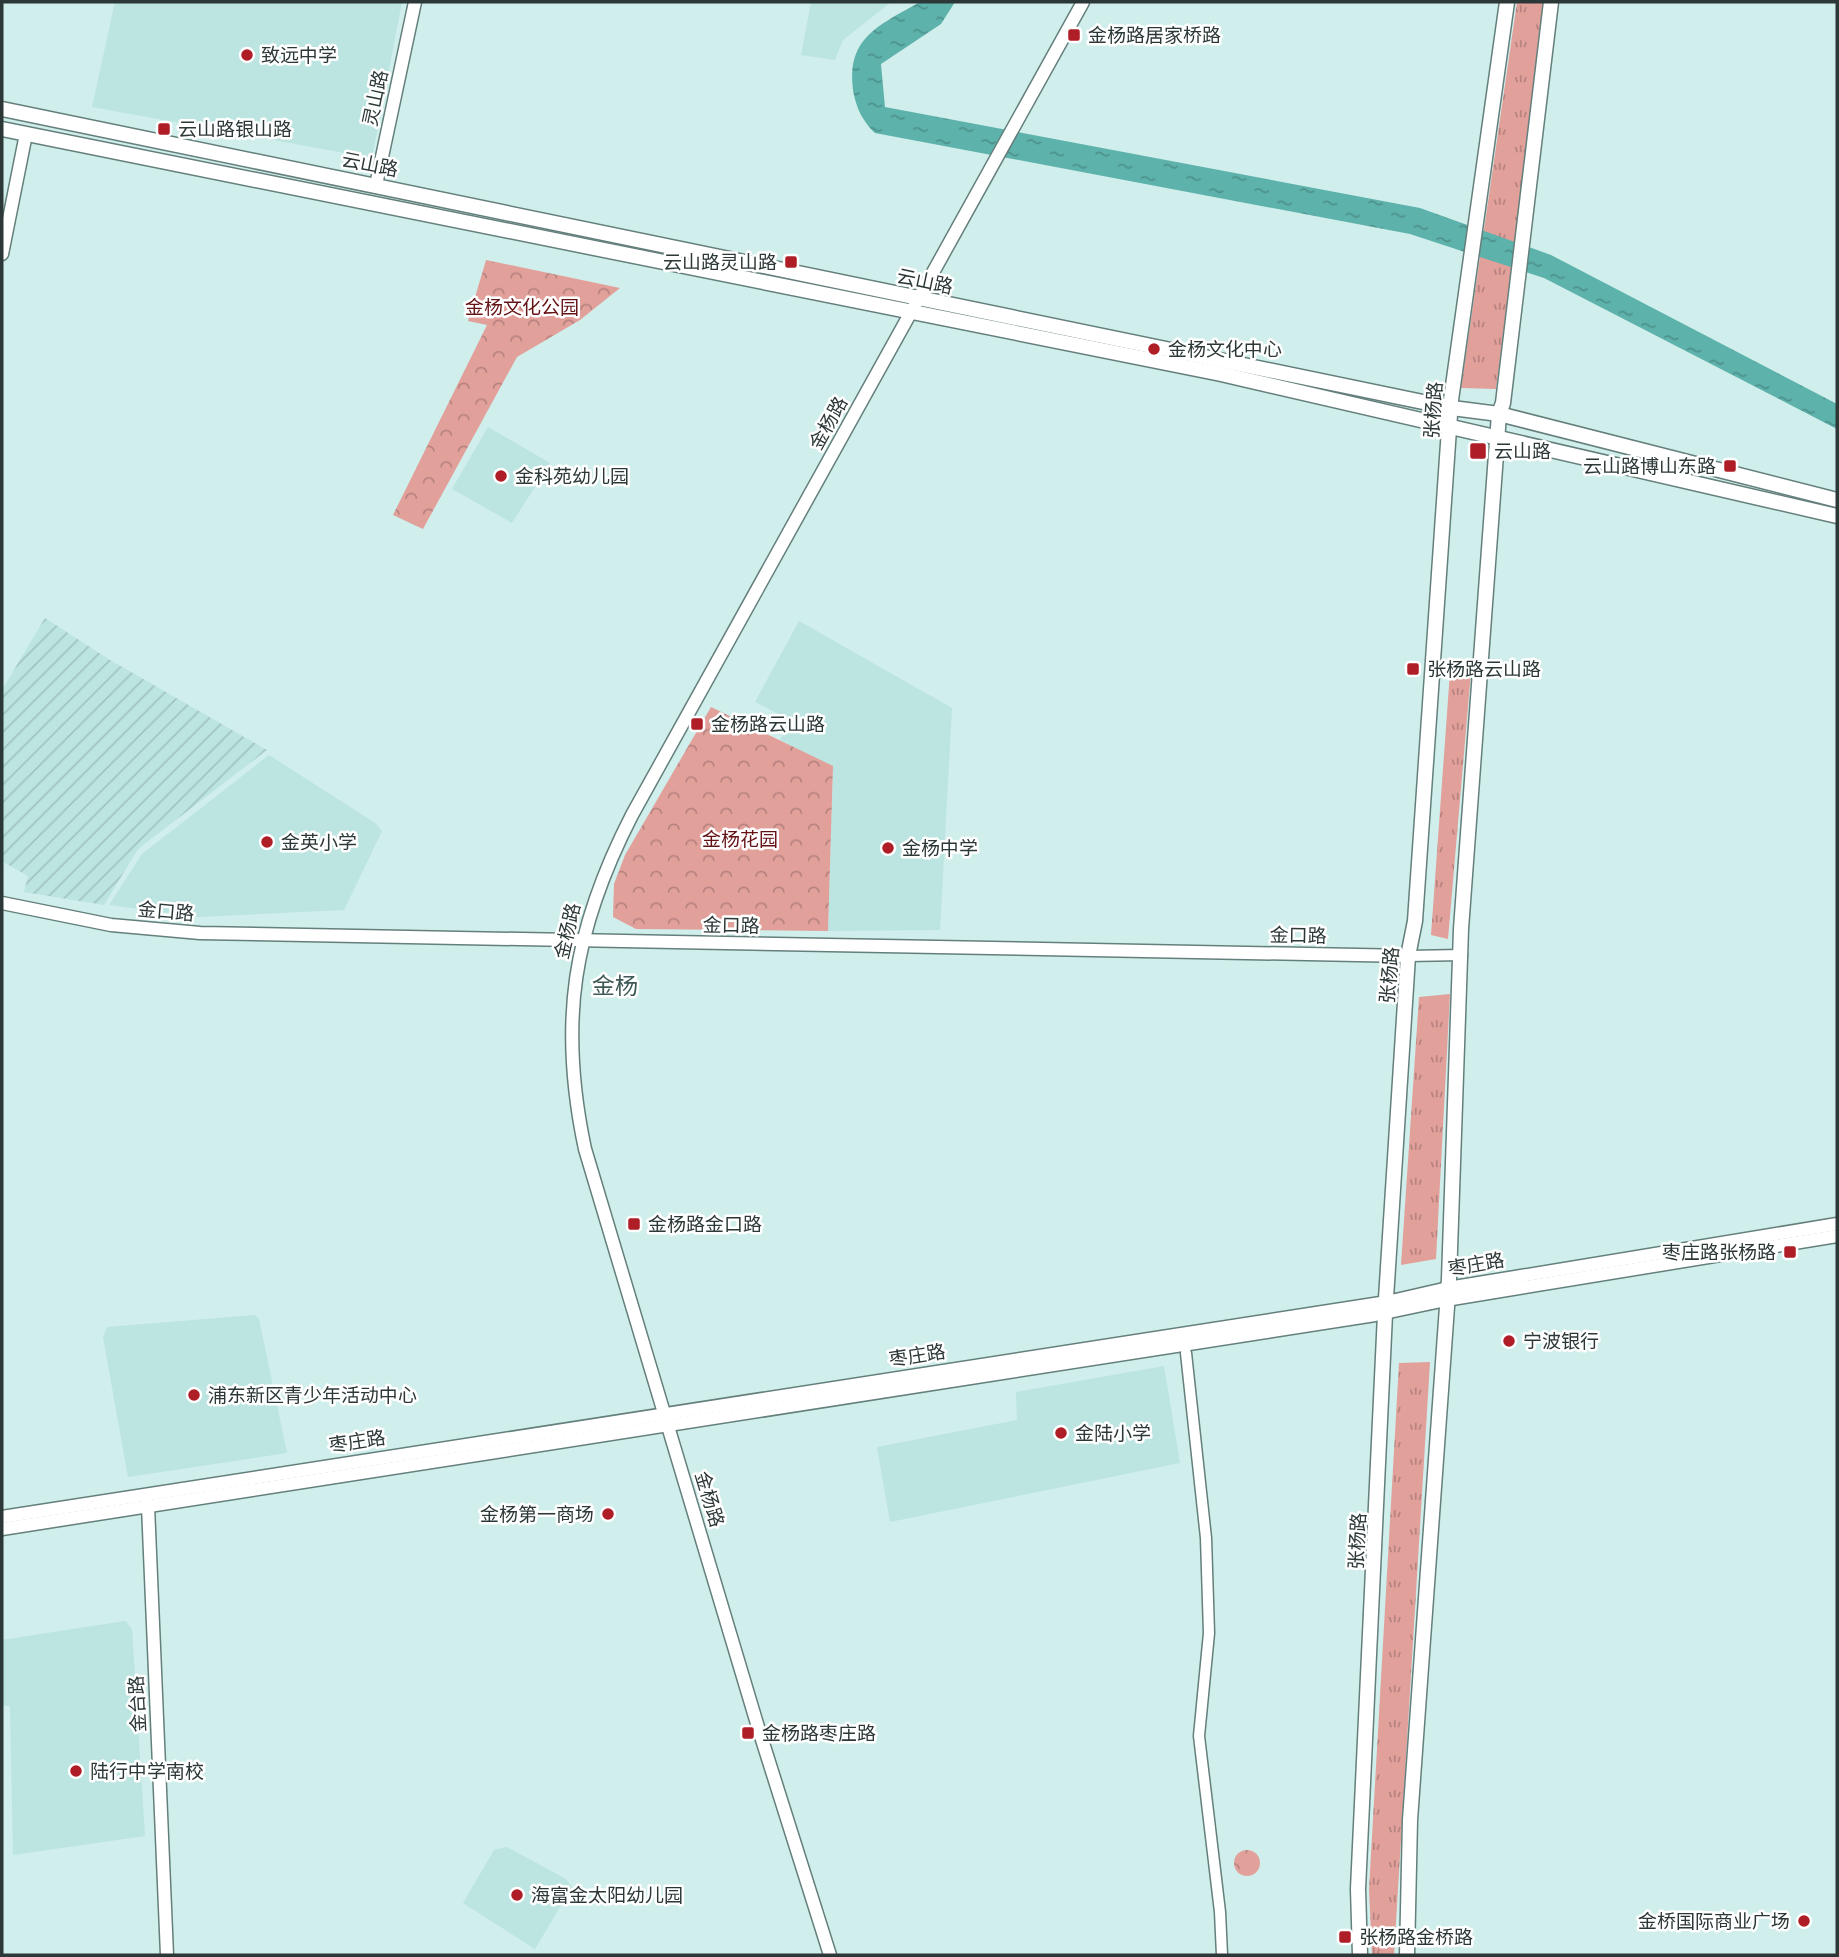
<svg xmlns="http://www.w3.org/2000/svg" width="1839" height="1957" viewBox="0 0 1839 1957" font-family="'Alegreya Sans','Noto Sans SC',sans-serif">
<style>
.built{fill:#bce4e0}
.industrial{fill:url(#industrial-furrows)}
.grass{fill:url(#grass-tufts)}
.forest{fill:url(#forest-crowns)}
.water{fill:url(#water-ripples)}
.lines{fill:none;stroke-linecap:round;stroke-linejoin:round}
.minor-casing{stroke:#647f7c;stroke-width:13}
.tertiary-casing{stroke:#647f7c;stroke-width:15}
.secondary-casing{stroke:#647f7c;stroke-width:17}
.minor{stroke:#fff;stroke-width:10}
.tertiary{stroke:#fff;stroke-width:12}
.secondary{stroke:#fff;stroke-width:14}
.poi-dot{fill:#af1d26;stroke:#fff;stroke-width:2.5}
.labels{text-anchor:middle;stroke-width:5;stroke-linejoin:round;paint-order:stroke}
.poi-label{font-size:19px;fill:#2c3837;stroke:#fff;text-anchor:start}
.street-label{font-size:19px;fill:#2c3837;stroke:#fff}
.park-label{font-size:19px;fill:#641315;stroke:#fff}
.quarter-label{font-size:23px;fill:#3f5957;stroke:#fff}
</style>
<defs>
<pattern id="industrial-furrows" width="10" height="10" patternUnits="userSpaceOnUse" patternTransform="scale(1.75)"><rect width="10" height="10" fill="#bce4e0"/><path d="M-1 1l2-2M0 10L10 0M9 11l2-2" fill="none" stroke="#a2c4c1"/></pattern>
<pattern id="grass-tufts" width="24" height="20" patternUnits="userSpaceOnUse" patternTransform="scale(1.75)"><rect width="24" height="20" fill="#e2a09b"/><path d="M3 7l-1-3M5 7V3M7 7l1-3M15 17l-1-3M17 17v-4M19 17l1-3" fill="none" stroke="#b7837f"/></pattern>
<pattern id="forest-crowns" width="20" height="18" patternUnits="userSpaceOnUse" patternTransform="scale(1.75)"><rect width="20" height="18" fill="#e2a09b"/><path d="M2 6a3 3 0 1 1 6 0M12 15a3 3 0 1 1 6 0" fill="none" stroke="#b7837f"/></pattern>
<pattern id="water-ripples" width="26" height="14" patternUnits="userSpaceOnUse" patternTransform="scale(1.75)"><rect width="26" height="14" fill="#5db2ab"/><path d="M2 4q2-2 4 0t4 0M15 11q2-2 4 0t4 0" fill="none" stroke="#4d928c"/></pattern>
</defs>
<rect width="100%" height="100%" fill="#d0eeeb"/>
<g class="built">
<polygon points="115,2 402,2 372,158 92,107"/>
<polygon points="811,2 891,2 843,40 835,60 801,55"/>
<polygon points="488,427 550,463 512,523 452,489"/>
<polygon points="799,621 952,708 940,930 828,931 833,767 780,740 791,720 755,702"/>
<polygon points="269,755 375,823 382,831 344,910 199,917 109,905 142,854"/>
<polygon points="255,1315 259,1319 287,1453 128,1477 103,1337 107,1327"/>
<polygon points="1164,1366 1180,1463 890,1522 877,1447 1017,1420 1016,1392"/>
<polygon points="125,1621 132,1629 145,1836 13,1855 10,1706 2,1706 2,1640"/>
<polygon points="507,1847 566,1879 572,1887 535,1949 463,1903 494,1850"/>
</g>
<polygon class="industrial" points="45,618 110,660 267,750 138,849 104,905 24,892 28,876 2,861 2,690"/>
<g class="grass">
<polygon points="1517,2 1547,2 1496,389 1461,388"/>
<polygon points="1450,672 1471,672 1448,939 1431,935"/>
<polygon points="1450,994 1436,1259 1401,1265 1419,997"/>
<polygon points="1430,1362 1394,1955 1372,1955 1369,1889 1399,1363"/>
</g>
<g class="forest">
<polygon points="486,260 620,288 580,320 517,357 423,529 393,515 487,325 468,321"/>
<polygon points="711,707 833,766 828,931 636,929 613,917 614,884 625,855"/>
<circle cx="1247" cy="1863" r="13"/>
</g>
<path class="water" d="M920,2H955L941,24L881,64L885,107L1420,208L1551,255L1837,404V429L1544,278L1410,234L875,133C862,121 856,107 853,90C846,37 880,25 920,2Z"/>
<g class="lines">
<g class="minor-casing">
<g id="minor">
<polyline points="1408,956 1462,955"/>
<polyline points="1186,1353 1206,1538 1209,1633 1199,1736 1220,1912 1222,1955"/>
</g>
</g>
<g class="tertiary-casing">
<g id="tertiary">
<polyline points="376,185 415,2"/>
<polyline points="2,254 26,134"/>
<polyline points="2,903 111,925 200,933 1408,956"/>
<polyline points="148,1506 167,1955"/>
<polyline points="2,1517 1387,1302 1448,1288 1837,1224"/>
<polyline points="2,1529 1375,1315 1446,1300 1837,1236"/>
<path d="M830,1955L758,1727L585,1149C558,1022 573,930 632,815L1083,2"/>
</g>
</g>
<g class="secondary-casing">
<g id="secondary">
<polyline points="2,109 1452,408 1499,414 1837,500"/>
<polyline points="2,129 1221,374 1837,516"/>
<polyline points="1360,1955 1358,1889 1385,1314 1408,956 1415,921 1451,400 1507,2"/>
<polyline points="1407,1955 1410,1820 1449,1279 1461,929 1499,414 1503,403 1551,2"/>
</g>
</g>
<use href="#minor" class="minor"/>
<use href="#tertiary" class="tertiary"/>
<use href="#secondary" class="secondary"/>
</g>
<g class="poi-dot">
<rect x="1067" y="28" width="14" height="14" rx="3.5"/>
<circle cx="247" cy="55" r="7"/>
<rect x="157" y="122" width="14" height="14" rx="3.5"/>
<rect x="784" y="255" width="14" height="14" rx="3.5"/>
<circle cx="1154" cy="349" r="7"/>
<rect x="1469" y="442" width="18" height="18" rx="3.5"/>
<rect x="1723" y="459" width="14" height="14" rx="3.5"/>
<circle cx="501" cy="476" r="7"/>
<rect x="1406" y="662" width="14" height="14" rx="3.5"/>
<rect x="690" y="717" width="14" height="14" rx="3.5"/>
<circle cx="267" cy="842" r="7"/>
<circle cx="888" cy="848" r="7"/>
<rect x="627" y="1217" width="14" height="14" rx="3.5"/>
<rect x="1783" y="1245" width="14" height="14" rx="3.5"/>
<circle cx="1509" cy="1341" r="7"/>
<circle cx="194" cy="1395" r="7"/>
<circle cx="1061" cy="1433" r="7"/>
<circle cx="608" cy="1514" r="7"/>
<rect x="741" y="1726" width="14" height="14" rx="3.5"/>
<circle cx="76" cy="1771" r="7"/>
<circle cx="517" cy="1895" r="7"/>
<circle cx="1804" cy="1921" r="7"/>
<rect x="1338" y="1930" width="14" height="14" rx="3.5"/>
</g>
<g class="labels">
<g class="poi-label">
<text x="1088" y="42">金杨路居家桥路</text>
<text x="261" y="62">致远中学</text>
<text x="178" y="136">云山路银山路</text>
<text x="777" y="269" text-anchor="end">云山路灵山路</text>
<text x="1168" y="356">金杨文化中心</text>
<text x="1494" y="458">云山路</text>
<text x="1716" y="473" text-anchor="end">云山路博山东路</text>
<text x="515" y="483">金科苑幼儿园</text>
<text x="1427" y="676">张杨路云山路</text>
<text x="711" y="731">金杨路云山路</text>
<text x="281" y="849">金英小学</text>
<text x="902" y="855">金杨中学</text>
<text x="648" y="1231">金杨路金口路</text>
<text x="1776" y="1259" text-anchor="end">枣庄路张杨路</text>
<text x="1523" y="1348">宁波银行</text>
<text x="208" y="1402">浦东新区青少年活动中心</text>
<text x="1075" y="1440">金陆小学</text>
<text x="594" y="1521" text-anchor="end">金杨第一商场</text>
<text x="762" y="1740">金杨路枣庄路</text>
<text x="90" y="1778">陆行中学南校</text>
<text x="531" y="1902">海富金太阳幼儿园</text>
<text x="1790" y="1928" text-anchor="end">金桥国际商业广场</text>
<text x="1359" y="1944">张杨路金桥路</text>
</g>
<g class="street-label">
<text transform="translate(375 98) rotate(-78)" y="7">灵山路</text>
<text transform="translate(370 164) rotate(11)" y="7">云山路</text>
<text transform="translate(925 281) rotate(12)" y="7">云山路</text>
<text transform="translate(1433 410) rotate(-86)" y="7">张杨路</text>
<text transform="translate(828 423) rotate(-61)" y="7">金杨路</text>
<text transform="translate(166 911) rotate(5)" y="7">金口路</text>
<text transform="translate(731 925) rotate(1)" y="7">金口路</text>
<text transform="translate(567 931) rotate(-77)" y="7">金杨路</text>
<text transform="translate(1298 935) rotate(1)" y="7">金口路</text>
<text transform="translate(1389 975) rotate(-85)" y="7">张杨路</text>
<text transform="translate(1476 1264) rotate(-10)" y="7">枣庄路</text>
<text transform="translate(917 1355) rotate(-9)" y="7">枣庄路</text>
<text transform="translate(357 1441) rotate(-9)" y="7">枣庄路</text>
<text transform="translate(710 1499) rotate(73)" y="7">金杨路</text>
<text transform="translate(1357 1541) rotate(-87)" y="7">张杨路</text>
<text transform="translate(137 1704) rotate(-93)" y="7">金台路</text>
</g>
<g class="park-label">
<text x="522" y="314">金杨文化公园</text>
<text x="740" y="846">金杨花园</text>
</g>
<g class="quarter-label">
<text x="615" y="994">金杨</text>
</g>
</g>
<rect width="1839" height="1957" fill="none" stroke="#2c3837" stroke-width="7"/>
</svg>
